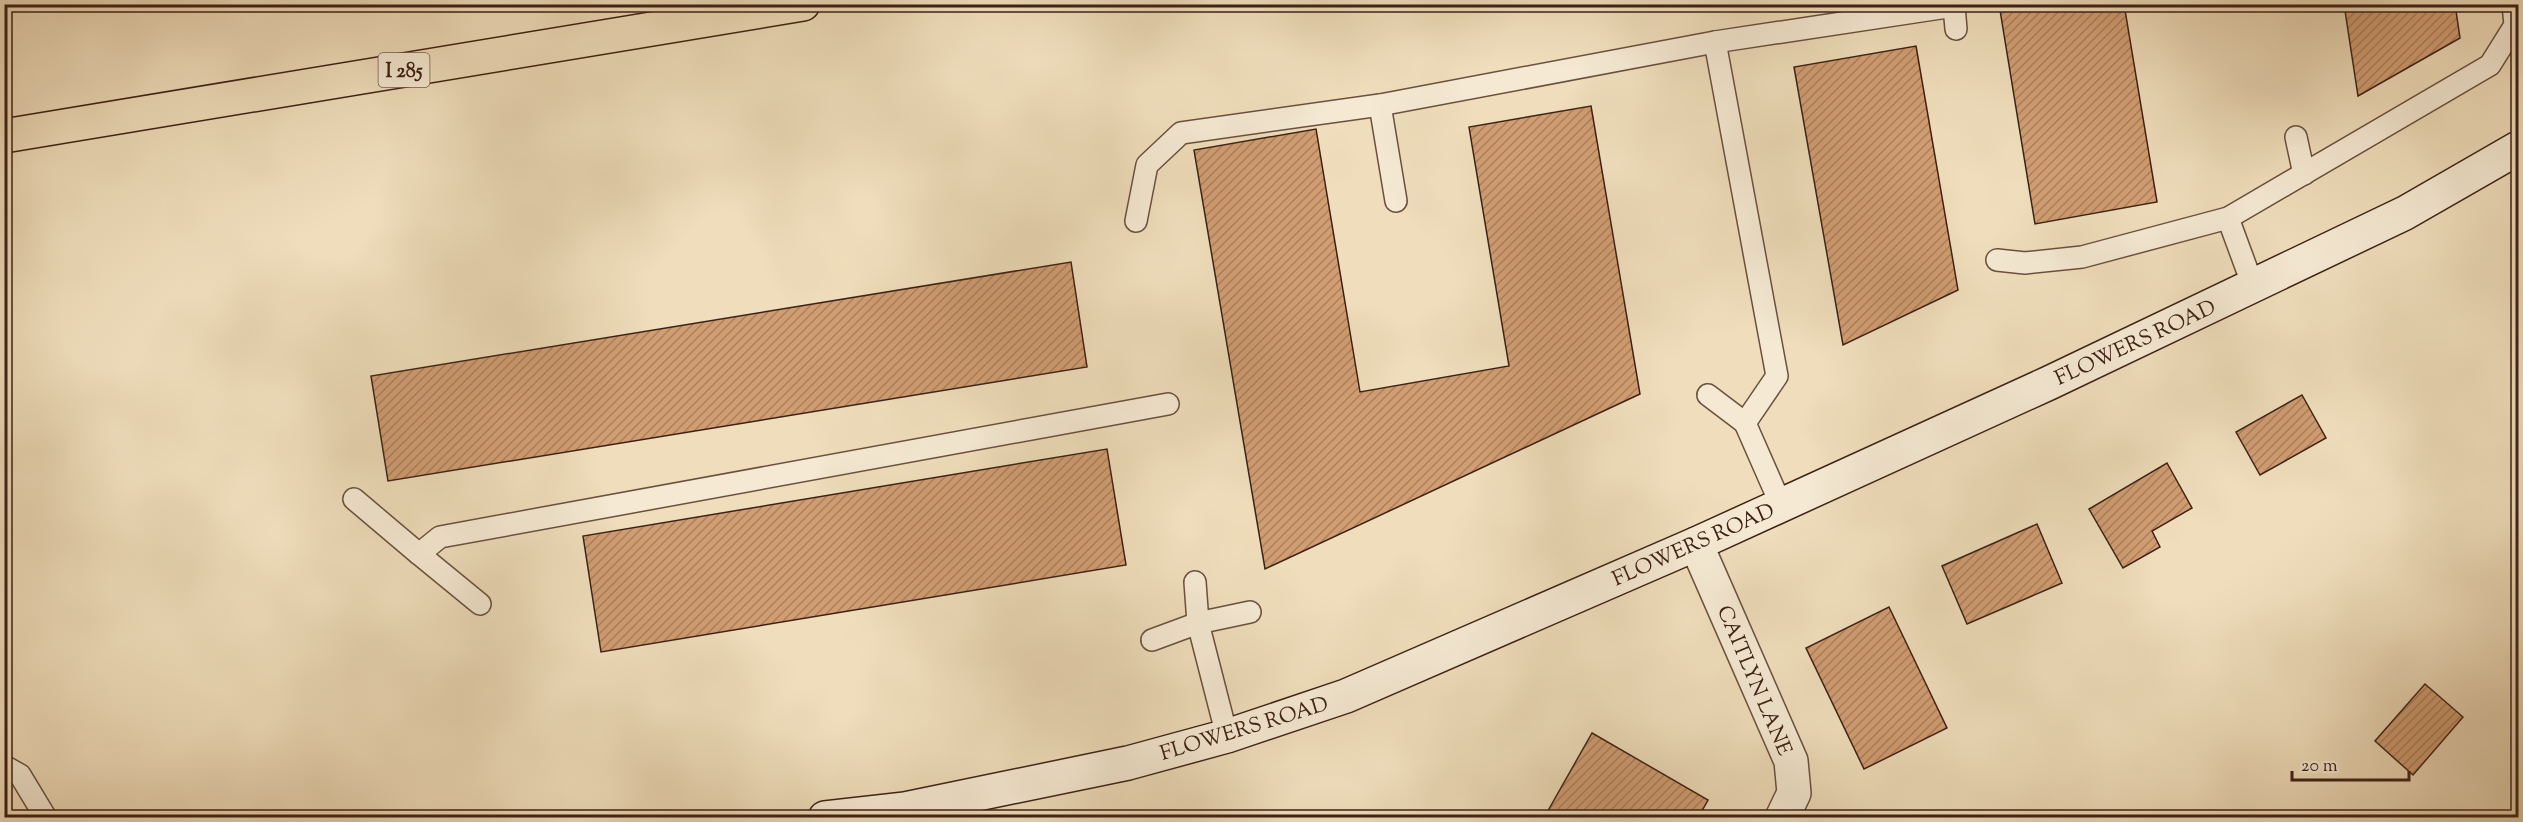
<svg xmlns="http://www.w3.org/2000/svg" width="2523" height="822" viewBox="0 0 2523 822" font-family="'Sorts Mill Goudy',serif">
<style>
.building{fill:url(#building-hatch);stroke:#3d2115;stroke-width:1.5}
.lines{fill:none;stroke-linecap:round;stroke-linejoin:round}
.lane-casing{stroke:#6a503e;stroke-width:24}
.street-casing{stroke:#6a503e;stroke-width:36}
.secondary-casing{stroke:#3d2115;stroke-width:36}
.highway-casing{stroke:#3d2115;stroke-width:36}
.lane{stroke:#f5e9d3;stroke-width:21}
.street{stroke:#f5e9d3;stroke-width:33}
.secondary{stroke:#f5e9d3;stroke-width:33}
.highway{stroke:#efddbb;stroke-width:33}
.labels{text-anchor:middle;stroke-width:4.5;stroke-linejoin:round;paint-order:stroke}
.shield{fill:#f5e9d3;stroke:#745d4e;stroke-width:1.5}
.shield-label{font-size:20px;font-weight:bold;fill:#3d2115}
.street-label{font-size:21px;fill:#3d2115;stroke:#f5e9d3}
</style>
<defs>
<pattern id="building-hatch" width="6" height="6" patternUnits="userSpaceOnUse" patternTransform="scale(1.5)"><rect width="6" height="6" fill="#d19d73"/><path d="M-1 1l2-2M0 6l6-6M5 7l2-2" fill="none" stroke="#ab805d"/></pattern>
</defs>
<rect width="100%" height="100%" fill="#efddbb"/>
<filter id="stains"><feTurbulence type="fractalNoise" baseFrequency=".00333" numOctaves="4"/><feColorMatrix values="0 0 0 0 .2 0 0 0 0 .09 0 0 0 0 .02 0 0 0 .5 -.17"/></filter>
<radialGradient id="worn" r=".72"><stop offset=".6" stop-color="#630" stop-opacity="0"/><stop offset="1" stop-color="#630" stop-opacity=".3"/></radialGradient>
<g class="building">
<polygon points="1999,4 2124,4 2157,202 2035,224"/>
<polygon points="2344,4 2455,4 2460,38 2358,96"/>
<polygon points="1916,46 1958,290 1843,345 1794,67"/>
<polygon points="1591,106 1640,394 1265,569 1194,150 1316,129 1360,392 1509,366 1469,127"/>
<polygon points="1071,262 1087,367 388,481 371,376"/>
<polygon points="2302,395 2326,438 2260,475 2236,432"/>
<polygon points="1107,449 1126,565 601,652 583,536"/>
<polygon points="2167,463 2192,508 2152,531 2160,547 2123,568 2089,509"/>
<polygon points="2037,524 2062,583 1967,624 1942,566"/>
<polygon points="1889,607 1947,728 1864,769 1806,648"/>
<polygon points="2425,684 2463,717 2413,775 2375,741"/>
<polygon points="1592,733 1708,800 1698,818 1545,816"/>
</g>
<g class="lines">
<g class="lane-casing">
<g id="lane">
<polyline points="1715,42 1777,376 1745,423 1781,505"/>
<polyline points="1380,105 1396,201"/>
<polyline points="2296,137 2304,174"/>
<polyline points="2228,218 2253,286"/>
<polyline points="1136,221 1147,165 1181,133 1380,105 1715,42 1954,6 1956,29"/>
<polyline points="1997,260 2025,263 2082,257 2228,218 2490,65 2515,25 2513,4"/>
<polyline points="1708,395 1745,423"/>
<polyline points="354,499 419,554"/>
<polyline points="1195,582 1198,623 1227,736"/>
<polyline points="480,604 419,554 440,537 1168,404"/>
<polyline points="1152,640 1198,623 1250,612"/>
<polyline points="4,766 20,775 46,818"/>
</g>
</g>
<g class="street-casing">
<polyline id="street" points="1696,544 1791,761 1794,793 1782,818"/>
</g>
<g class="secondary-casing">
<polyline id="secondary" points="825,818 905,809 1128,763 1227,736 1346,696 1696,544 2049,383 2405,213 2518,148"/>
</g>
<g class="highway-casing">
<polyline id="highway" points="4,136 803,4"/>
</g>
<use href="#lane" class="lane"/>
<use href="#street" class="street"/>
<use href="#secondary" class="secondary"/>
<use href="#highway" class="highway"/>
</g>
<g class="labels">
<rect class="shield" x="378.5" y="53" width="51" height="34" rx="4.5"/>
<g class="shield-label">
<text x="404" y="77">I 285</text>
</g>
<g class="street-label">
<text transform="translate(2135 342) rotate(-25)" y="7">FLOWERS ROAD</text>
<text transform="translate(1693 544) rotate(-24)" y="7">FLOWERS ROAD</text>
<text transform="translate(1755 680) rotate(67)" y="7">CAITLYN LANE</text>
<text transform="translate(1244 728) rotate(-17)" y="7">FLOWERS ROAD</text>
</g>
</g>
<rect width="2523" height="822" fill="none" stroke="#efddbb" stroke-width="24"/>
<rect x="6" y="6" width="2511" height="810" fill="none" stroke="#3d2115" stroke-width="3"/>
<rect x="12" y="12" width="2499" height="798" fill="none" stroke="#3d2115" stroke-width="1.5"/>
<path d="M2292 771v9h117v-9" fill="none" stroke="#3d2115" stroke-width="3"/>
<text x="2301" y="771" font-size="18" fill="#3d2115" stroke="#f5e9d3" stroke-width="4.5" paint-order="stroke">20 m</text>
<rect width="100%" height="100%" filter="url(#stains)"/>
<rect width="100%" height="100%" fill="url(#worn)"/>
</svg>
